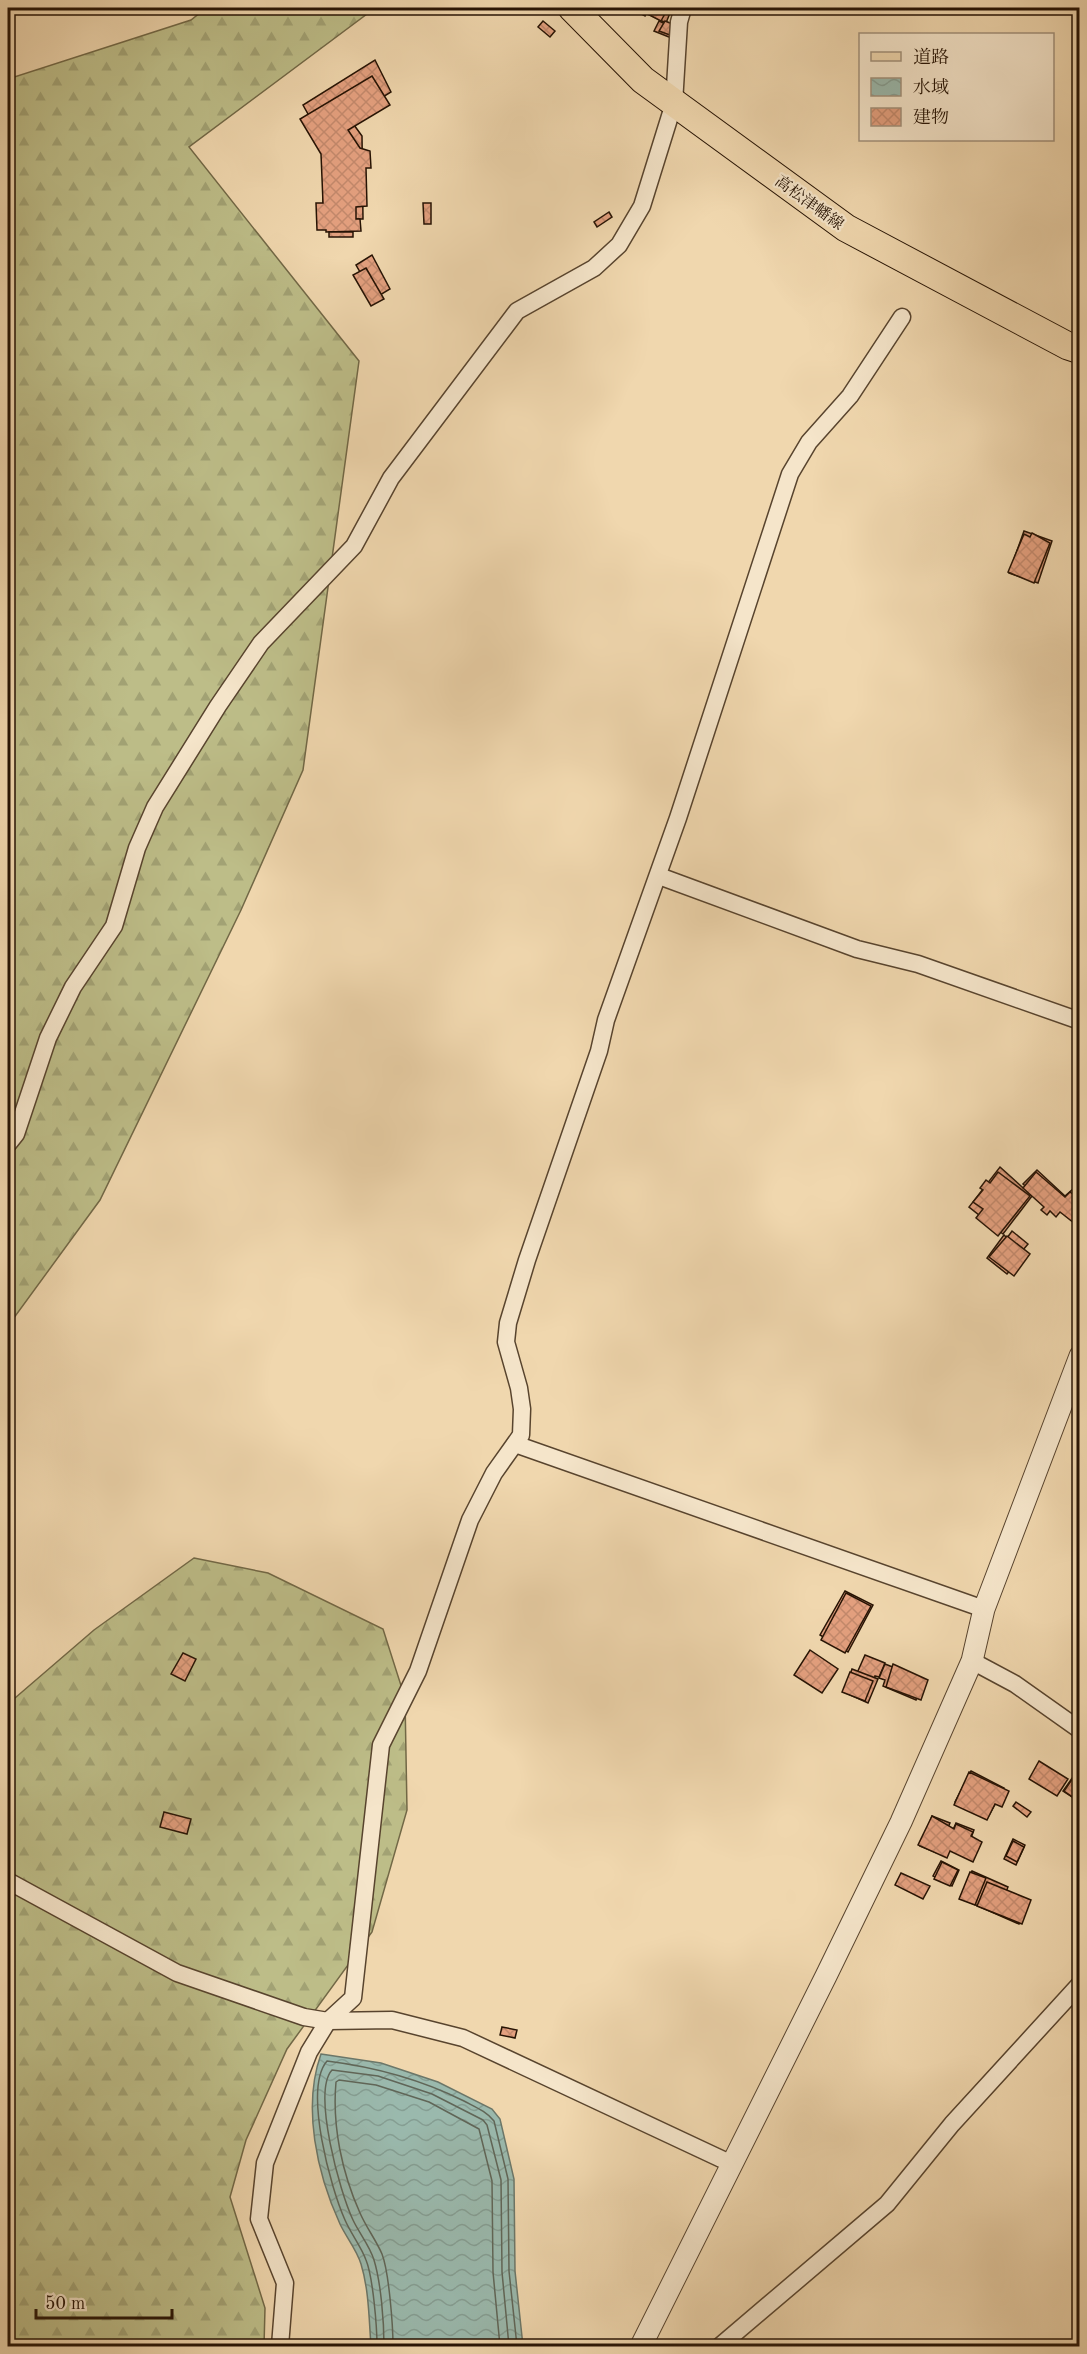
<svg xmlns="http://www.w3.org/2000/svg" width="1087" height="2354" viewBox="0 0 1087 2354" font-family="'Old Standard TT','Noto Serif JP',serif">
<style>
.forest{fill:url(#forest-firs);stroke:#726846;stroke-width:1.5}
.water{fill:url(#water-waves);stroke:#6c7769;stroke-width:1.5}
.lines{fill:none;stroke-linecap:round;stroke-linejoin:round}
.shore{stroke:#606658;stroke-width:1.5}
.building{fill:url(#building-cross-hatch);stroke:#261304;stroke-width:1.5}
.minor-casing{stroke:#58442e;stroke-width:19}
.tertiary-casing{stroke:#58442e;stroke-width:23}
.primary-casing{stroke:#261304;stroke-width:29}
.minor{stroke:#f5e5ca;stroke-width:16}
.tertiary{stroke:#f5e5ca;stroke-width:21}
.primary{stroke:#f0d7ae;stroke-width:27}
.labels{text-anchor:middle;stroke-width:4.5;stroke-linejoin:round;paint-order:stroke}
.street-label{font-size:16px;fill:#261304;stroke:#f5e5ca}
</style>
<defs>
<pattern id="forest-firs" width="22" height="20" patternUnits="userSpaceOnUse" patternTransform="scale(1.5)"><rect width="22" height="20" fill="#bdbd88"/><path d="M5 1l3.5 6h-7zM16 11l3.5 6h-7z" fill="#a2a274"/></pattern>
<pattern id="water-waves" width="16" height="10" patternUnits="userSpaceOnUse" patternTransform="scale(1.5)"><rect width="16" height="10" fill="#9ab9ad"/><path d="M0 5q4-4 8 0t8 0" fill="none" stroke="#859e93"/></pattern>
<pattern id="building-cross-hatch" width="8" height="8" patternUnits="userSpaceOnUse" patternTransform="scale(1.5)"><rect width="8" height="8" fill="#e4a07f"/><path d="M0 0l8 8M0 8l8-8" fill="none" stroke="#c3896c"/></pattern>
</defs>
<rect width="100%" height="100%" fill="#f0d7ae"/>
<filter id="stains"><feTurbulence type="fractalNoise" baseFrequency=".00333" numOctaves="4"/><feColorMatrix values="0 0 0 0 .2 0 0 0 0 .09 0 0 0 0 .02 0 0 0 .5 -.17"/></filter>
<radialGradient id="worn" r=".72"><stop offset=".6" stop-color="#630" stop-opacity="0"/><stop offset="1" stop-color="#630" stop-opacity=".3"/></radialGradient>
<g class="forest">
<polygon points="206,8 375,8 189,147 359,361 303,770 241,910 100,1200 8,1326 8,79 191,20"/>
<polygon points="194,1558 268,1573 383,1629 405,1698 407,1810 372,1932 287,2049 246,2140 230,2197 265,2308 264,2346 8,2346 8,1704 94,1630"/>
</g>
<path class="water" d="M321,2054L381,2063L438,2082L492,2109L500,2119L514,2179L515,2271L523,2346H371C369,2320 369,2290 361,2264C357,2250 346,2237 340,2224C317,2174 302,2107 321,2054Z"/>
<g class="lines">
<g class="shore">
<path d="M377,2346C377,2327 373,2277 366,2260C361,2246 351,2234 345,2220C331,2189 303,2089 327,2061C375,2067 420,2079 464,2101C475,2107 486,2111 494,2121L508,2179L509,2271L517,2346"/>
<path d="M384,2346C384,2322 381,2283 374,2260C370,2246 359,2233 353,2220C340,2193 312,2092 332,2070L378,2076L432,2094L483,2120L487,2125L501,2180L502,2272L509,2346"/>
<path d="M393,2346C393,2326 389,2272 382,2254C376,2240 366,2227 360,2213C342,2173 332,2126 336,2082L339,2080L376,2085L429,2102L479,2129L492,2181L493,2272L500,2346"/>
</g>
</g>
<g class="building">
<polygon points="630,8 672,8 666,23 646,13 645,16"/>
<polygon points="636,8 668,8 661,21"/>
<polygon points="543,21 555,31 550,37 538,27"/>
<polygon points="659,21 674,28 669,37 654,31"/>
<polygon points="665,21 675,25 670,35 659,31"/>
<polygon points="375,60 391,92 349,118 362,136 363,219 323,219 323,141 303,105"/>
<polygon points="372,76 390,105 348,130 360,148 370,151 371,168 366,168 367,206 356,207 356,219 360,219 361,231 326,232 326,230 317,230 316,203 323,203 321,154 300,119"/>
<polygon points="423,203 431,203 431,224 424,224"/>
<polygon points="609,212 612,217 597,227 594,222"/>
<rect x="329" y="232" width="24" height="5"/>
<polygon points="372,255 390,289 375,298 356,265"/>
<polygon points="366,268 384,299 371,306 353,275"/>
<polygon points="1024,531 1052,541 1038,583 1009,573"/>
<polygon points="1032,533 1050,543 1034,583 1008,572 1024,534 1030,537"/>
<polygon points="1000,1167 1032,1196 1003,1234 969,1207"/>
<polygon points="1037,1170 1065,1196 1073,1189 1080,1194 1080,1220 1076,1223 1057,1207 1053,1211 1023,1184"/>
<polygon points="998,1172 1030,1196 998,1236 976,1218 983,1209 973,1202 983,1190 980,1188 986,1180 990,1183"/>
<polygon points="1036,1172 1065,1197 1070,1192 1080,1200 1080,1223 1077,1220 1074,1223 1060,1212 1056,1217 1050,1211 1047,1215 1041,1210 1044,1207 1023,1188"/>
<polygon points="1012,1231 1028,1244 1023,1250 1025,1252 1007,1274 987,1258 1004,1235 1007,1238"/>
<polygon points="1007,1236 1030,1254 1014,1276 989,1257"/>
<polygon points="845,1591 873,1605 848,1652 820,1635"/>
<polygon points="846,1593 871,1606 845,1653 821,1640"/>
<polygon points="810,1650 838,1669 822,1693 794,1675"/>
<polygon points="183,1653 196,1659 185,1681 171,1674"/>
<polygon points="865,1655 885,1663 879,1677 875,1676 874,1680 857,1673"/>
<polygon points="885,1664 923,1679 916,1700 883,1686 885,1680 879,1678"/>
<polygon points="893,1664 928,1680 921,1700 886,1687"/>
<polygon points="852,1669 878,1679 868,1703 844,1692"/>
<polygon points="850,1672 873,1681 865,1701 842,1692"/>
<polygon points="1039,1761 1068,1779 1057,1796 1029,1779"/>
<polygon points="1080,1767 1080,1802 1063,1791"/>
<polygon points="1080,1768 1080,1802 1064,1791"/>
<polygon points="971,1771 1004,1788 987,1819 955,1802"/>
<polygon points="969,1772 1009,1791 1002,1807 995,1804 987,1820 954,1805"/>
<polygon points="1016,1802 1031,1812 1027,1817 1013,1806"/>
<polygon points="164,1812 191,1819 187,1834 160,1827"/>
<polygon points="932,1816 950,1823 947,1830 952,1832 956,1823 974,1830 971,1838 981,1842 973,1860 940,1846 937,1853 920,1846"/>
<polygon points="932,1816 954,1829 956,1824 973,1832 971,1836 982,1842 973,1862 950,1851 947,1858 918,1845"/>
<polygon points="1013,1839 1025,1845 1016,1865 1004,1859"/>
<polygon points="1013,1841 1024,1847 1017,1862 1006,1856"/>
<polygon points="941,1861 959,1870 952,1886 933,1876"/>
<polygon points="942,1862 958,1870 950,1886 934,1879"/>
<polygon points="972,1871 1008,1887 1006,1892 1029,1902 1019,1924 960,1898"/>
<polygon points="970,1872 986,1878 975,1905 959,1899"/>
<polygon points="901,1873 930,1886 923,1899 895,1885"/>
<polygon points="987,1882 1031,1900 1022,1924 977,1906"/>
<polygon points="502,2027 517,2030 515,2038 500,2035"/>
</g>
<g class="lines">
<g class="minor-casing">
<g id="minor">
<polyline points="659,876 857,949 918,964 1080,1021"/>
<polyline points="8,1144 16,1134 48,1038 73,987 114,926 137,848 155,807 218,706 261,643 354,546 391,478 517,311 594,268 619,245 642,206 674,103 679,22 683,8"/>
<polyline points="515,1444 984,1609"/>
<polyline points="972,1661 1015,1684 1080,1730"/>
<polyline points="8,1881 177,1973 304,2017 328,2021 392,2020 463,2038 732,2164"/>
<polyline points="280,2346 285,2283 259,2219 265,2163 309,2052 328,2021 353,1998 381,1745 418,1671 470,1520 494,1473 521,1435 522,1409 519,1388 506,1342 508,1323 527,1260 599,1051 606,1020 678,818 790,474 809,442 850,396 902,317"/>
<polyline points="720,2346 887,2204 952,2124 1080,1984"/>
</g>
</g>
<g class="tertiary-casing">
<polyline id="tertiary" points="641,2346 826,1976 901,1822 972,1661 984,1609 1080,1356"/>
</g>
<g class="primary-casing">
<polyline id="primary" points="572,8 643,80 846,228 1068,346 1080,350"/>
</g>
<use href="#minor" class="minor"/>
<use href="#tertiary" class="tertiary"/>
<use href="#primary" class="primary"/>
</g>
<g class="labels">
<g class="street-label">
<text transform="translate(810 202) rotate(36)" y="6">高松津幡線</text>
</g>
</g>
<rect width="1087" height="2354" fill="none" stroke="#f0d7ae" stroke-width="30"/>
<rect x="9" y="9" width="1069" height="2336" fill="none" stroke="#261304" stroke-width="3"/>
<rect x="15" y="15" width="1057" height="2324" fill="none" stroke="#261304" stroke-width="1.5"/>
<rect x="859" y="33" width="195" height="108" fill="#f5e5ca" stroke="#a2917b" stroke-width="1.5"/>
<rect x="871" y="52" width="30" height="9" fill="#f0d7ae" stroke="#a2917b" stroke-width="1.5"/>
<text x="913" y="63" font-size="18" fill="#261304">道路</text>
<rect x="871" y="78" width="30" height="18" fill="url(#water-waves)" stroke="#a2917b" stroke-width="1.5"/>
<text x="913" y="93" font-size="18" fill="#261304">水域</text>
<rect x="871" y="108" width="30" height="18" fill="url(#building-cross-hatch)" stroke="#a2917b" stroke-width="1.5"/>
<text x="913" y="123" font-size="18" fill="#261304">建物</text>
<path d="M36 2309v9h136v-9" fill="none" stroke="#261304" stroke-width="3"/>
<text x="45" y="2309" font-size="18" fill="#261304" stroke="#f5e5ca" stroke-width="4.5" paint-order="stroke">50 m</text>
<rect width="100%" height="100%" filter="url(#stains)"/>
<rect width="100%" height="100%" fill="url(#worn)"/>
</svg>
